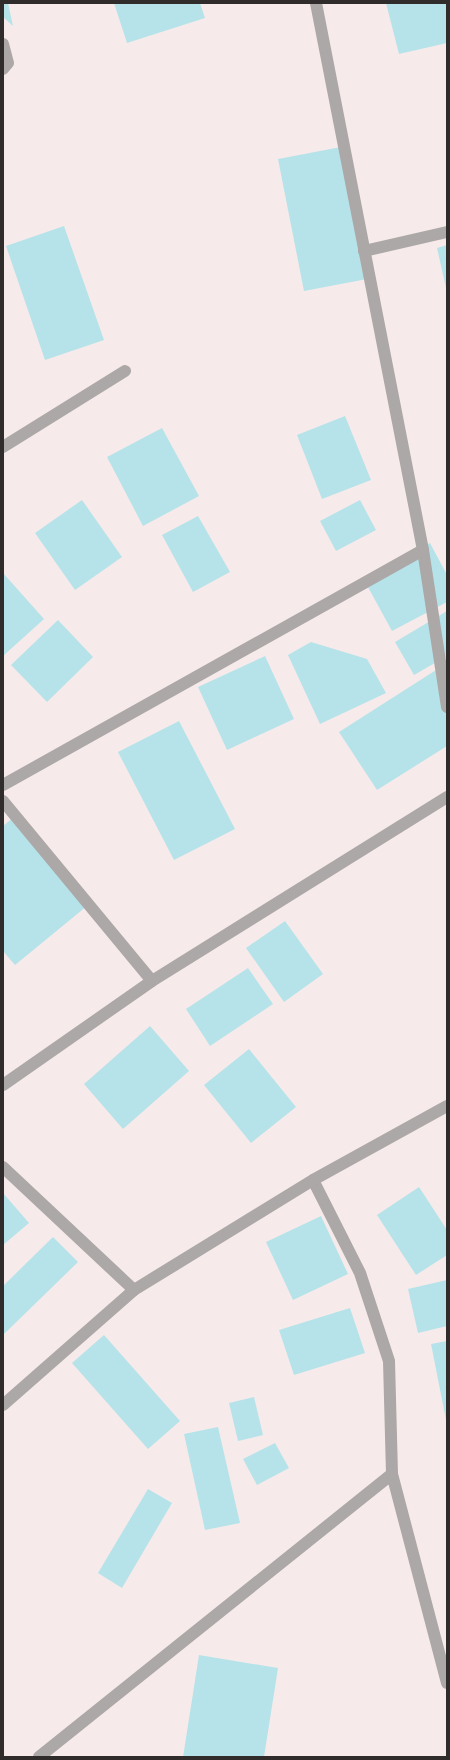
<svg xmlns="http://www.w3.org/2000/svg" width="450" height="1760" viewBox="0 0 450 1760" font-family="Inter,sans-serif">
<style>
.building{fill:#b6e3e9}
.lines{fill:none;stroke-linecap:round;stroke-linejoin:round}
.minor{stroke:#aca8a7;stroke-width:12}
</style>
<rect width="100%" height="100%" fill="#f6ebea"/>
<g class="building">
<polygon points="3,3 8,3 13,26 3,17"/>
<polygon points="114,3 200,3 205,18 127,43"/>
<polygon points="386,3 446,3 447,43 399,54"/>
<polygon points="341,147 367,279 304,291 278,159"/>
<polygon points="64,226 104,340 45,360 6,246"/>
<polygon points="447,245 447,287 446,288 437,248"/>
<polygon points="345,416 371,480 322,499 297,435"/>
<polygon points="162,428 199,496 143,526 107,457"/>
<polygon points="82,500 122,557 75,590 35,533"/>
<polygon points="360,500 376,530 336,551 320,521"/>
<polygon points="198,516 230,572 193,592 162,535"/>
<polygon points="430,543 447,575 447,602 392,631 363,578"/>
<polygon points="3,573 44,619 3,656"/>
<polygon points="447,611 447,656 414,675 395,642"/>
<polygon points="58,620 93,657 47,702 11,665"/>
<polygon points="311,642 367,659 386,693 320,724 288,655"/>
<polygon points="265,656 294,719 227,750 198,687"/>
<polygon points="447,663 447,746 377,790 339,732"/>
<polygon points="179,721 235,829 174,860 118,752"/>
<polygon points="19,813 93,901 15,965 3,951 3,826"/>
<polygon points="285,921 323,974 284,1002 246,948"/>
<polygon points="248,968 273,1004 210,1046 186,1009"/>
<polygon points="150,1026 189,1071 123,1129 84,1084"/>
<polygon points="249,1049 296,1107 251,1143 204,1085"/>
<polygon points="419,1187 447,1230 447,1255 416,1275 377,1215"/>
<polygon points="3,1193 29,1223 3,1245"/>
<polygon points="321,1216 348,1274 293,1300 266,1242"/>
<polygon points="53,1237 78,1262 3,1335 3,1286"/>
<polygon points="447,1280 447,1326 418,1333 408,1289"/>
<polygon points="350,1308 365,1353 294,1375 279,1330"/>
<polygon points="104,1335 180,1421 148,1449 72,1363"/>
<polygon points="447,1341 447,1420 446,1420 431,1344"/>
<polygon points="254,1397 263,1435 238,1441 229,1403"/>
<polygon points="218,1427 240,1523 205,1530 184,1434"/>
<polygon points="275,1443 289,1468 257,1485 243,1459"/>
<polygon points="148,1489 172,1503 122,1588 98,1573"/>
<polygon points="199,1655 278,1668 264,1757 183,1757"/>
</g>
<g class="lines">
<g class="minor">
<polyline points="316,3 423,550 447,707"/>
<polyline points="3,44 8,63 3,69"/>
<polyline points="364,251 447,232"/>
<polyline points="3,447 125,371"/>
<polyline points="3,785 423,550"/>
<polyline points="3,801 152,981"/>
<polyline points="3,1085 152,981 447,797"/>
<polyline points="3,1167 134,1290"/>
<polyline points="313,1180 360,1273 389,1361 392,1474"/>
<polyline points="3,1405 134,1290 313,1180 447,1106"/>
<polyline points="39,1757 392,1474 447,1683"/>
</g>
</g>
<rect width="450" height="1760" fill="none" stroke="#302c2c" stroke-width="8"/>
</svg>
